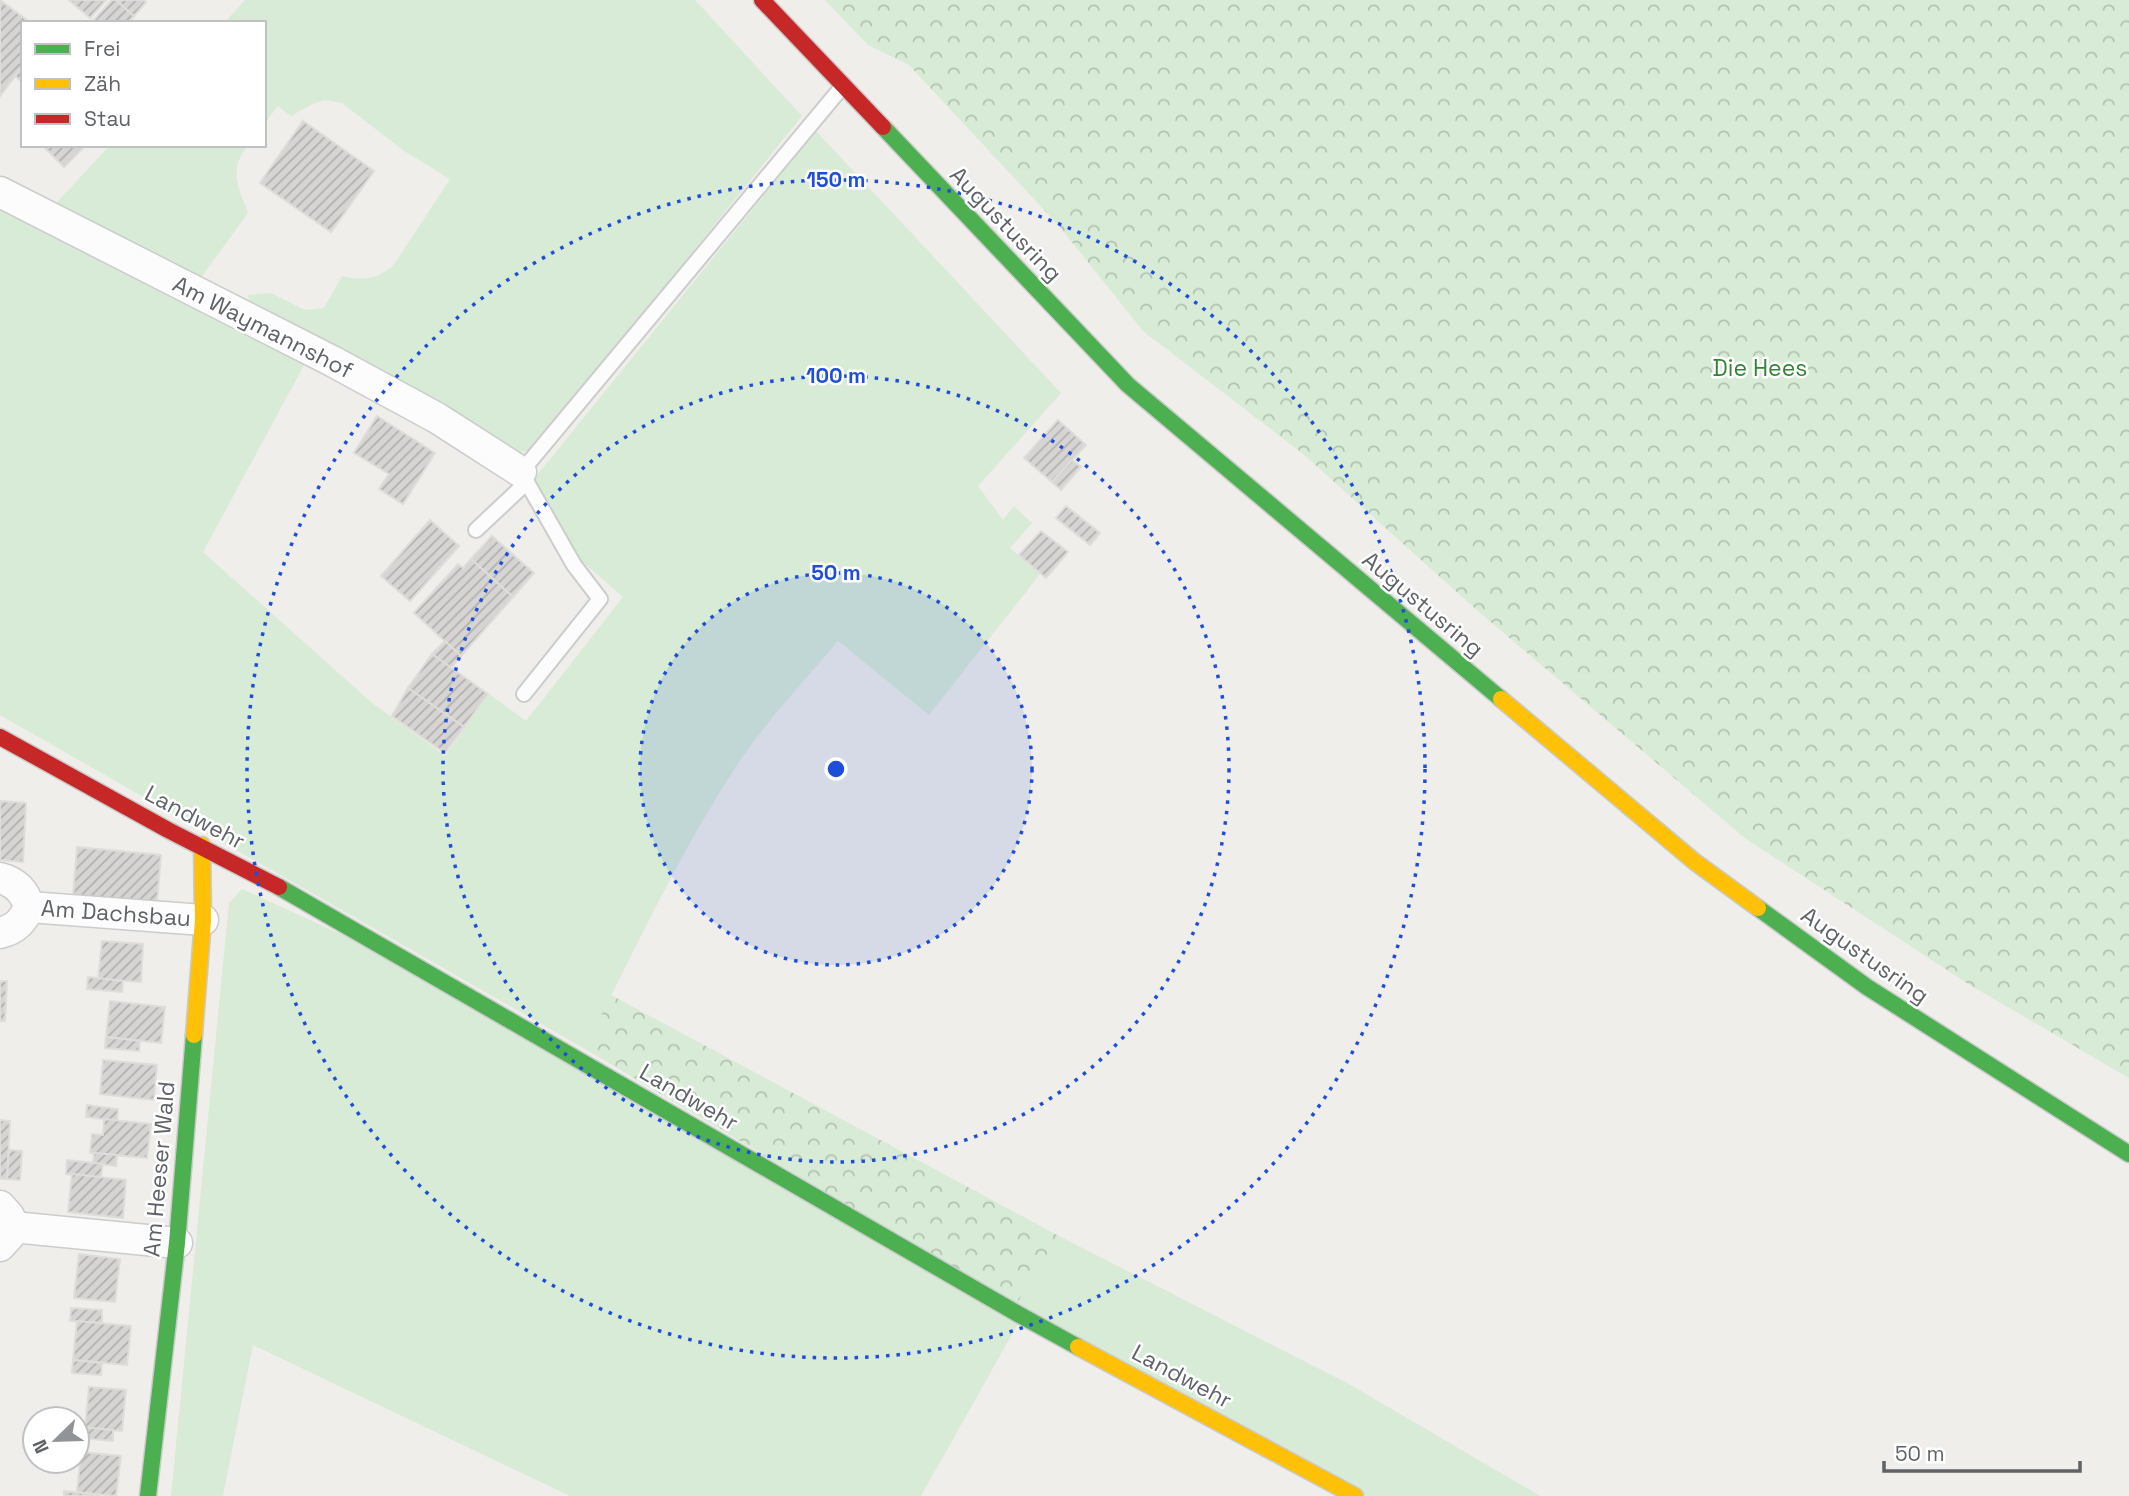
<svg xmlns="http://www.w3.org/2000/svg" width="2129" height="1496" viewBox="0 0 2129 1496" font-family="'Space Grotesk',sans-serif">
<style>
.grass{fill:#d8ebd6}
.forest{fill:url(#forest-crowns)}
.building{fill:url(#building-hatch);stroke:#deddd9;stroke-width:2}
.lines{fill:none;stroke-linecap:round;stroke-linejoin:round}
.lane-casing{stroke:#cbcccc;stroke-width:18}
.street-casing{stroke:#cbcccc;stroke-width:33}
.fast-casing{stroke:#cacacb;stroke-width:19}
.slow-casing{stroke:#cacacb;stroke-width:19}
.jam-casing{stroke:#cacacb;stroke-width:19}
.lane{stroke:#fdfcfc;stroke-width:14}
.street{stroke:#fdfcfc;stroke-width:30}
.fast{stroke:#4caf50;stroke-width:16}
.slow{stroke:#ffc107;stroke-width:16}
.jam{stroke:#c62828;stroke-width:16}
.ring{fill:none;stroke:#1d4ed8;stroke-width:3.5;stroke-dasharray:3.5 7}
.labels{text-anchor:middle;stroke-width:5;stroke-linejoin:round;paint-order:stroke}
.street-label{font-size:23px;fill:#5f6368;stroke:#fff}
.park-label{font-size:23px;fill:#348238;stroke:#fff}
.centre{fill:#1d4ed8;stroke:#fff;stroke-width:3.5}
.ring-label{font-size:21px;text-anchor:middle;font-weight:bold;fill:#1d4ed8;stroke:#fff;stroke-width:5;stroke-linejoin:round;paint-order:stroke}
</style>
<defs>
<pattern id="forest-crowns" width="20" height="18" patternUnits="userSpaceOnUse" patternTransform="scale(1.75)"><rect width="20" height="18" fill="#d8ebd6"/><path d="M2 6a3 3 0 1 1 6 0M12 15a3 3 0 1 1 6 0" fill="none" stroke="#b2c2b1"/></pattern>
<pattern id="building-hatch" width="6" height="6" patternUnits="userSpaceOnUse" patternTransform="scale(1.75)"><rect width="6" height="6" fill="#d6d5d3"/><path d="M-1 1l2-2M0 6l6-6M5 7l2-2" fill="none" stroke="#b1b0af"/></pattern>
</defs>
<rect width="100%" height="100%" fill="#efeeea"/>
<g class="grass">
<path d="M245,0H695L802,116L534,449L511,454L250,304L248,295L271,293L305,310L324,308L342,276C363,281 375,280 393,266L450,179L404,151L342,103L325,100L312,104L291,116L278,106L264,124V23H224Z"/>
<path d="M816,131L1061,393L978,486L1003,520L1014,506L1032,523L1010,548L1040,574L929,715L838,641C800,686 759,729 728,779C674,865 630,958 585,1049L0,715V200L309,356L203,552L371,702L445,756L489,694L526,721L623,597L576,556L540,496L534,479Z"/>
<path d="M110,145H248C228,171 238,185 248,213L197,283L51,209Z"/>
<polygon points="242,889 347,937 1019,1322 921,1496 570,1496 253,1345 223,1496 171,1496 229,903"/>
<polygon points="1059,1236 1349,1384 1540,1496 1366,1496 1016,1305"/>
</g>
<g class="forest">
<polygon points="825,0 2129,0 2129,1078 1970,985 1746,839 1479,612 1302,453 1143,331 1059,226 909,65 868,45"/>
<polygon points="611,995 1059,1236 1016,1305 585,1049"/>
</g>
<g class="building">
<polygon points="0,0 31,23 23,23 23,66 0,96"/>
<polygon points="69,0 106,0 90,18"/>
<polygon points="112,0 116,0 134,16 128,23 91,23"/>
<polygon points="116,0 144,0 146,2 134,16"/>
<polygon points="23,66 23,83 15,76"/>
<polygon points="303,121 374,171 331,232 260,183"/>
<polygon points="48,145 85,145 85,146 64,167 45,148"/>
<polygon points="377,416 435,453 403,504 379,489 389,474 354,453"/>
<polygon points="1058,420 1086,445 1052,482 1024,458"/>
<polygon points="1072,460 1081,467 1061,490 1052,482"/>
<polygon points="1066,506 1100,533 1090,545 1056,518"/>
<polygon points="430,520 459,546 410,601 381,576"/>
<polygon points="1041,531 1068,552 1046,578 1019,555"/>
<polygon points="492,536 534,573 513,597 471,559"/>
<polygon points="471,559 513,597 461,656 414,613 458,564 463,568"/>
<polygon points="445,641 461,656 451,668 432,654"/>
<polygon points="432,654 488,694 464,727 408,688"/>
<polygon points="408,688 464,727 445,753 392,716"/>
<polygon points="0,801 26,803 23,862 0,860"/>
<polygon points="77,847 161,855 157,903 73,895"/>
<polygon points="102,941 143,944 141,982 98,979"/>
<polygon points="88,977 123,981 122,992 87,989"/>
<polygon points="0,981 7,981 5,1021 0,1021"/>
<polygon points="110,1001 165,1007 161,1043 106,1037"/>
<polygon points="106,1037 140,1041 139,1051 105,1048"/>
<polygon points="103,1060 157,1065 154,1100 100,1094"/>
<polygon points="87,1105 118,1109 117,1121 86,1117"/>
<polygon points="104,1119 151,1124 147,1158 90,1153 92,1134 103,1135"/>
<polygon points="0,1120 10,1121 7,1179 0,1179"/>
<polygon points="9,1150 22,1151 20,1180 7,1179"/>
<polygon points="94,1153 117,1155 116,1166 93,1163"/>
<polygon points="67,1160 103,1164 101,1177 66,1174"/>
<polygon points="72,1174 126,1180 123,1218 68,1212"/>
<polygon points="79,1254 120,1259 115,1302 74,1298"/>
<polygon points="71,1308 102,1310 102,1323 70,1321"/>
<polygon points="77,1321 131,1326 127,1365 73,1360"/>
<polygon points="73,1360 102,1363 101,1375 72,1373"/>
<polygon points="89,1387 126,1390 122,1431 85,1428"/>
<polygon points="79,1427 113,1430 113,1441 78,1438"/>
<polygon points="81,1452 121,1456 116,1496 77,1492"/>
<polygon points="64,1491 99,1495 99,1496 64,1496"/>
</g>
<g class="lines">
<g class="lane-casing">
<g id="lane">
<polyline points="476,530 527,482"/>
<polyline points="524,694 600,599 574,565 521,472 842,87"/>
</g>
</g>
<g class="street-casing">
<g id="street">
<polyline points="0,192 332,361 437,418 521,472"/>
<path d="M0,878C15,882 25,891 29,907C23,921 16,929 0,933"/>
<polyline points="29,907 203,920"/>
<polyline points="0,1206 9,1216 13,1227 10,1235 0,1246"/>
<polyline points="13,1227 177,1243"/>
</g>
</g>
<g class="fast-casing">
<g id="fast">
<polyline points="883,127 1128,385 1501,699"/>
<polyline points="279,887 1018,1314 1078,1347"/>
<polyline points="1758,908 1867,987 2129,1154"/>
<polyline points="148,1496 177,1243 194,1035"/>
</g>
</g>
<g class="slow-casing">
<g id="slow">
<polyline points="1501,699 1695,862 1758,908"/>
<polyline points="194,1035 203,920 202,845"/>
<polyline points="1078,1347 1355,1496"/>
</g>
</g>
<g class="jam-casing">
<g id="jam">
<polyline points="762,0 883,127"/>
<polyline points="0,737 168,830 279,887"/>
</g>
</g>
<use href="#lane" class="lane"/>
<use href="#street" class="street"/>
<use href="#fast" class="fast"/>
<use href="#slow" class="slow"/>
<use href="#jam" class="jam"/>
</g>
<circle cx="836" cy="769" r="196" fill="#1d4ed8" fill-opacity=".12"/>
<g class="ring">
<circle cx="836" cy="769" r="196"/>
<circle cx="836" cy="769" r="393"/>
<circle cx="836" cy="769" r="589"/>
</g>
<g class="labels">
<g class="street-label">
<text transform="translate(1006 224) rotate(46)" y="8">Augustusring</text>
<text transform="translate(263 327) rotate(27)" y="8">Am Waymannshof</text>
<text transform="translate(1423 604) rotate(40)" y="8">Augustusring</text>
<text transform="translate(195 817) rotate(28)" y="8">Landwehr</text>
<text transform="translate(116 913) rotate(4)" y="8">Am Dachsbau</text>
<text transform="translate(1865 955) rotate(35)" y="8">Augustusring</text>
<text transform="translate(689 1097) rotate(30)" y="8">Landwehr</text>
<text transform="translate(159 1169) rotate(-85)" y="8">Am Heeser Wald</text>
<text transform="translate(1182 1376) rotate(28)" y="8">Landwehr</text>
</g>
<g class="park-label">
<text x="1760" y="376">Die Hees</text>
</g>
</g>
<circle cx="836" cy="769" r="10" class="centre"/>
<g class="ring-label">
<text x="836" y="187">150 m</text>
<text x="836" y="383">100 m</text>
<text x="836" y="580">50 m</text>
</g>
<rect x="21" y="21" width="245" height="126" fill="#ffffff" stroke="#bfc1c3" stroke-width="2"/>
<rect x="35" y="44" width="35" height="10" fill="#4caf50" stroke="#bfc1c3" stroke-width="2"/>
<text x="84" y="56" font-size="21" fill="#5f6368">Frei</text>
<rect x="35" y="79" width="35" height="10" fill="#ffc107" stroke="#bfc1c3" stroke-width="2"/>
<text x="84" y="91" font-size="21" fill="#5f6368">Zäh</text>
<rect x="35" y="114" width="35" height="10" fill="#c62828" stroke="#bfc1c3" stroke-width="2"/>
<text x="84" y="126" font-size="21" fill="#5f6368">Stau</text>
<g transform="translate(56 1440) rotate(247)"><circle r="33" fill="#ffffff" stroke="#bfc1c3" stroke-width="2"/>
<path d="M0-5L12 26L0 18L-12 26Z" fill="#919496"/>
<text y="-10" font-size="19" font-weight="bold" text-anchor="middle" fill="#5f6368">N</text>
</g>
<path d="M1884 1461v10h196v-10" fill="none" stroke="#5f6368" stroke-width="3.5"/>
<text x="1895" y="1461" font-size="21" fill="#5f6368" stroke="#ffffff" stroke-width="5" paint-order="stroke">50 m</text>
</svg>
